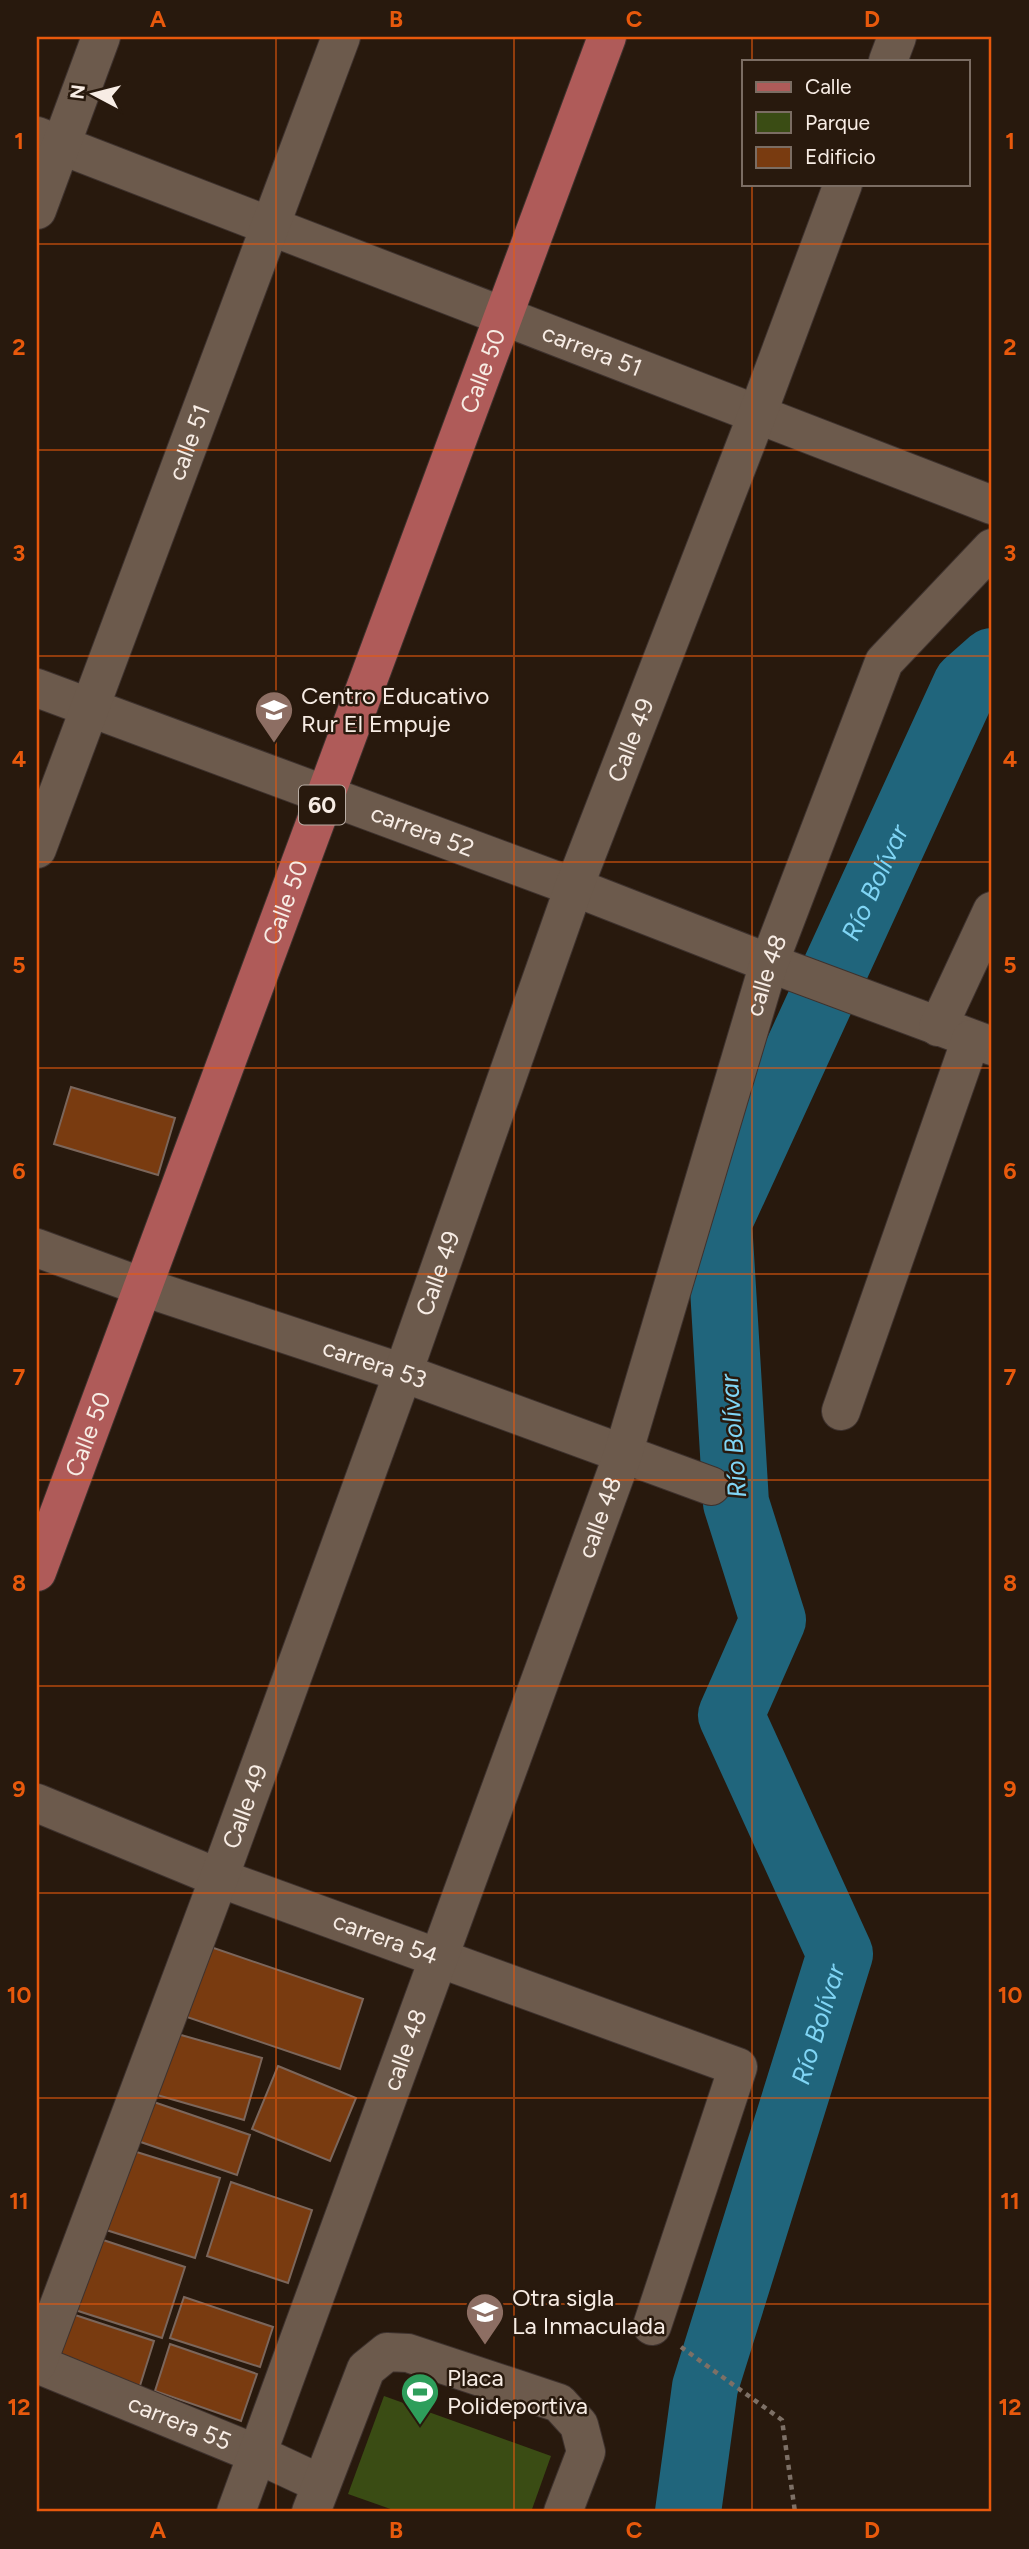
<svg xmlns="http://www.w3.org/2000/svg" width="1029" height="2549" viewBox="0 0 1029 2549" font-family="Figtree,sans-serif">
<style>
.green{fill:#3a4c14}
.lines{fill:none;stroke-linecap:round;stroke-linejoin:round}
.river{stroke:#20657c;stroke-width:66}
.building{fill:#793b10;stroke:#7b665b;stroke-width:2}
.street-casing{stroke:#3e322e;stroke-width:40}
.secondary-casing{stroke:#3e322e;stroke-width:40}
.primary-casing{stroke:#3e322e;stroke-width:40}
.path{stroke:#7d7066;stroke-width:4.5;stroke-dasharray:5 5;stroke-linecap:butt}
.street{stroke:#6c5a4c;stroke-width:38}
.secondary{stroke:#6c5a4c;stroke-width:38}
.primary{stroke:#af5b59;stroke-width:38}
.grid{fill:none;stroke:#e8590c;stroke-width:2;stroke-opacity:0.55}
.labels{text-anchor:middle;stroke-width:5;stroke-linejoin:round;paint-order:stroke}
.shield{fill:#28190d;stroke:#b9ada4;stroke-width:2}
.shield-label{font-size:23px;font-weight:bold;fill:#f7ece4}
.street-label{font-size:24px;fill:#f7ece4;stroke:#28190d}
.poi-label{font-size:24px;fill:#f7ece4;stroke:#28190d;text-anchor:start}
.water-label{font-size:26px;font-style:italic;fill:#80d5f5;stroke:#28190d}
.neatline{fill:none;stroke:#e8590c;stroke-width:2.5}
.grid-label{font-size:23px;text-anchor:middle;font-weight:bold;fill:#e8590c}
</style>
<rect width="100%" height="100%" fill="#28190d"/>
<polygon class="green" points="384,2396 551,2456 531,2512 399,2512 348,2494"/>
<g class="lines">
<path class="river" id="s1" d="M688,2512L705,2387L840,1954L731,1715L773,1620L736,1503L719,1222L966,684L992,661"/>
</g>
<g class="building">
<polygon points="71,1087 175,1118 158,1175 54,1144"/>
<polygon points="202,1944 363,1999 340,2069 178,2014"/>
<polygon points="174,2033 262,2058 244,2120 157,2095"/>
<polygon points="278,2066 356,2098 330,2161 252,2129"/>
<polygon points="145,2099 250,2135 237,2175 132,2139"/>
<polygon points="127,2149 220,2178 195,2258 103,2229"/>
<polygon points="231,2182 312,2210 288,2283 207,2256"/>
<polygon points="94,2237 185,2267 162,2338 72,2309"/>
<polygon points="184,2297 273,2327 260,2367 170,2338"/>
<polygon points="69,2313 154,2341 138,2392 52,2364"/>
<polygon points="170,2344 257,2374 241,2421 155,2391"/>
</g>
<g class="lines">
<g class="street-casing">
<g id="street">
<path id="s2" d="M37,136L992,505"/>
<polyline points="37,210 101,37"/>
<path id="s3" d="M37,688L574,887L769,963L992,1046"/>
<path id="s4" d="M37,849L341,37"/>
<polyline points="938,1027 992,911"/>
<path id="s5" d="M37,1248L143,1287L403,1373L711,1486"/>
<polyline points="841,1411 971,1039"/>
<path id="s6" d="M37,1803L219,1878L738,2067L652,2326"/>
<path id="s7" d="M37,2364L259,2455L321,2484"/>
<path id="s8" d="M236,2512L623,1454L769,963L884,662L992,548"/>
<polyline points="311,2512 366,2369 387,2352 408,2353 559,2403 579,2425 586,2452 563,2512"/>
</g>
</g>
<g class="secondary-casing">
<g id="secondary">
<polyline points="888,61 897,37"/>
<path id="s9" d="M37,2364L219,1878L403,1373L574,887L757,415L843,184"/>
</g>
</g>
<g class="primary-casing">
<g id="primary">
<path id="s10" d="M37,1572L607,37"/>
</g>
</g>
<polyline class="path" points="681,2347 782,2420 795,2512"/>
<use href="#street" class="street"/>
<use href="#secondary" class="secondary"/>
<use href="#primary" class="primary"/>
</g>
<path class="grid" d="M276,37V2512M514,37V2512M752,37V61M752,184V2512M37,244H992M37,450H992M37,656H992M37,862H992M37,1068H992M37,1274H992M37,1480H992M37,1686H992M37,1893H992M37,2098H992M37,2304H992"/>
<defs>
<g id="school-pin" transform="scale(2.0125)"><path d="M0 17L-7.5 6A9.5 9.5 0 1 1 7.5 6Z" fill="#8d6e63" stroke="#28190d"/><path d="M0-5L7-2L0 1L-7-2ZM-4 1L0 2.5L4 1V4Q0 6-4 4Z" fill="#fff"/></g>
<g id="stadium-pin" transform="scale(2.0125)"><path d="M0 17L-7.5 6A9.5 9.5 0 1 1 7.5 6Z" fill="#2e9e5b" stroke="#28190d"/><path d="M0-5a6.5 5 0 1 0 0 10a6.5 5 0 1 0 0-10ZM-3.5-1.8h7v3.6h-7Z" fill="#fff"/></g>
</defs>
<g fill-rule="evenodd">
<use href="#school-pin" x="274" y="710"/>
<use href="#school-pin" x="485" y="2312"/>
<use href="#stadium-pin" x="420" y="2392"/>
</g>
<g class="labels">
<rect class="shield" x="299" y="785.5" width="46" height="39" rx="5"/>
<g class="shield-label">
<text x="322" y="813">60</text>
</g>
<g class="street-label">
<text dy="8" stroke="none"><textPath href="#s2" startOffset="595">carrera 51</textPath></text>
<text dy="8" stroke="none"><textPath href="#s10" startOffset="1281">Calle 50</textPath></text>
<text dy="8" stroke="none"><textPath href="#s4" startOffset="434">calle 51</textPath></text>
<text dy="8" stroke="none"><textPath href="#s9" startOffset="1729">Calle 49</textPath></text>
<text dy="8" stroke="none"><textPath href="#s3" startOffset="411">carrera 52</textPath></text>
<text dy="8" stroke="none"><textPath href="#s10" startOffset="714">Calle 50</textPath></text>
<text dy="8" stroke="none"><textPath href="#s8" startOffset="1626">calle 48</textPath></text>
<text dy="8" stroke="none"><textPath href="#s9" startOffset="1162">Calle 49</textPath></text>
<text dy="8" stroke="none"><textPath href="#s5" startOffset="357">carrera 53</textPath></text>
<text dy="8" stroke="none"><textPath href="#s10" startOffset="147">Calle 50</textPath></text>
<text dy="8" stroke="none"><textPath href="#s8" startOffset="1059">calle 48</textPath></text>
<text dy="8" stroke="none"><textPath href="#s9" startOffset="595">Calle 49</textPath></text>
<text dy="8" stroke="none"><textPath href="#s6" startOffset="374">carrera 54</textPath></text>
<text dy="8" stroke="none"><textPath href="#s8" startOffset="492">calle 48</textPath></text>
<text dy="8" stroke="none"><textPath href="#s7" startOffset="154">carrera 55</textPath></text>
</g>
<g class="poi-label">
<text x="301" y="704">Centro Educativo<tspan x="301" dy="28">Rur El Empuje</tspan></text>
<text x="512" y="2306">Otra sigla<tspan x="512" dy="28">La Inmaculada</tspan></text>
<text x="447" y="2386">Placa<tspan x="447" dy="28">Polideportiva</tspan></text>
</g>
<g class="water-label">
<text dy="9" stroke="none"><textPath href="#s1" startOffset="1724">Río Bolívar</textPath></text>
<text transform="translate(733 1436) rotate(-94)" y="9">Río Bolívar</text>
<text dy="9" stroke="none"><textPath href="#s1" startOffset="506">Río Bolívar</textPath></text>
</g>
</g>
<rect width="1029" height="2549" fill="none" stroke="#28190d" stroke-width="77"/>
<rect x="742" y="60" width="228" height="126" fill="#28190d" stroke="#7b6d63" stroke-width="2"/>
<rect x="756" y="82" width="35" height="10" fill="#af5b59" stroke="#7b6d63" stroke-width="2"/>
<text x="805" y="94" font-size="21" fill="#f7ece4">Calle</text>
<rect x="756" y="112" width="35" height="21" fill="#3a4c14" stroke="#7b6d63" stroke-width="2"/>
<text x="805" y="130" font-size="21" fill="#f7ece4">Parque</text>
<rect x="756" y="147" width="35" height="21" fill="#793b10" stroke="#7b6d63" stroke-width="2"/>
<text x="805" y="164" font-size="21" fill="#f7ece4">Edificio</text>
<g transform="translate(94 94) rotate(277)" stroke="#28190d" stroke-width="5" paint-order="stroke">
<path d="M0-5L12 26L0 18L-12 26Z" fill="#f7ece4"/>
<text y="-10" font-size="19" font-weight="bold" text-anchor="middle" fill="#f7ece4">N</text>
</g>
<rect x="38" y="38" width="952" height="2472" class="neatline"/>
<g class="grid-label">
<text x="158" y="27">A</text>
<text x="396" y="27">B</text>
<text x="634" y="27">C</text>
<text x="872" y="27">D</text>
<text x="19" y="149">1</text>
<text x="1010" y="149">1</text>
<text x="19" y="355">2</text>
<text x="1010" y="355">2</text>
<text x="19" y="561">3</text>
<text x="1010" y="561">3</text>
<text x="19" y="767">4</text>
<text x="1010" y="767">4</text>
<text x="19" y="973">5</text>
<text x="1010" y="973">5</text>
<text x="19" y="1179">6</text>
<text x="1010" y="1179">6</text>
<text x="19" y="1385">7</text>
<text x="1010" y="1385">7</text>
<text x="19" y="1591">8</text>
<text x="1010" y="1591">8</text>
<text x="19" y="1797">9</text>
<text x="1010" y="1797">9</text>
<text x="19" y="2003">10</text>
<text x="1010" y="2003">10</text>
<text x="19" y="2209">11</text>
<text x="1010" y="2209">11</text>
<text x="19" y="2415">12</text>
<text x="1010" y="2415">12</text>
<text x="158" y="2538">A</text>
<text x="396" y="2538">B</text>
<text x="634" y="2538">C</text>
<text x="872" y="2538">D</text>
</g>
</svg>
